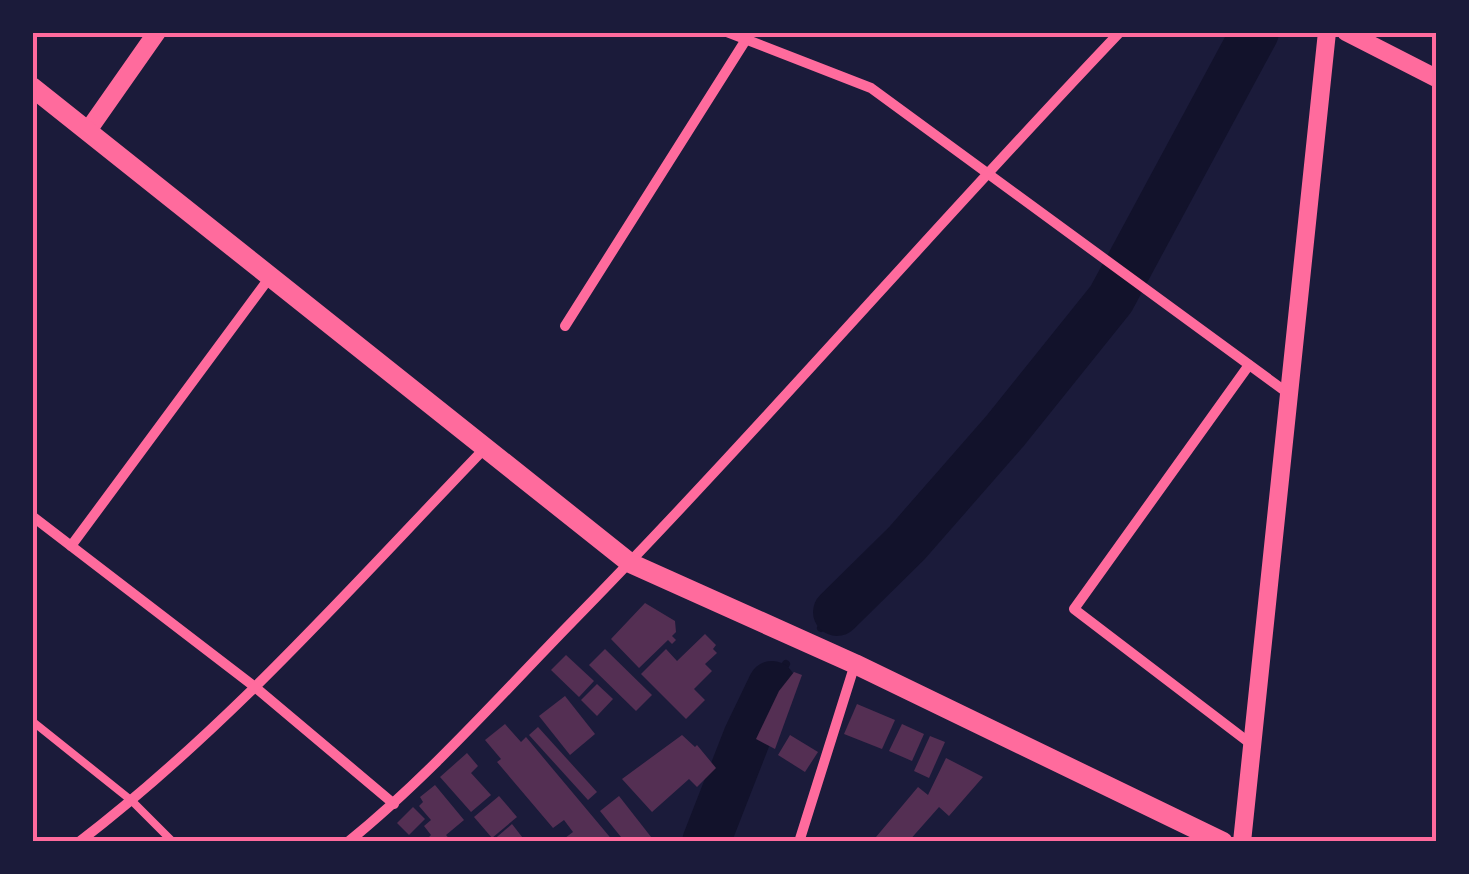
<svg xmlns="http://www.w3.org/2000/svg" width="1469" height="874" viewBox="0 0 1469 874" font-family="'Nunito Sans',sans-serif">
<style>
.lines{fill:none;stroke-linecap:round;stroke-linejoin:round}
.stream{stroke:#12122b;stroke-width:8}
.river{stroke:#12122b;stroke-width:48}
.building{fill:#542f53}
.service{stroke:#ff6b9d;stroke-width:8}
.minor{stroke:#ff6b9d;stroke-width:10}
.tertiary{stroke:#ff6b9d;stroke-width:18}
.secondary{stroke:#ff6b9d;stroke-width:20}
.neatline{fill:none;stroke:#ff6b9d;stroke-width:4}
</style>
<rect width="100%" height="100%" fill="#1b1b3a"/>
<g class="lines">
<g class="stream">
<polyline points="821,628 837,612"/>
<polyline points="772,685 786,664"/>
</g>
<g class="river">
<polyline points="837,612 907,543 1005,431 1111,299 1255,32"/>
<polyline points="706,842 747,737 772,685"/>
</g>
</g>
<g class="building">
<polygon points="645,603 675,621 676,632 672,636 676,640 672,644 668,640 639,668 611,639"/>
<polygon points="705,634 716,645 713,649 717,653 705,664 712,671 694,689 705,700 686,719 641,674 666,649 677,661"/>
<polygon points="605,649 652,695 636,711 589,665"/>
<polygon points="566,655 594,681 579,697 551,670"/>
<polygon points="794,672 802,675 775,749 756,739 779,691"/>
<polygon points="597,684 613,699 597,716 581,700"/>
<polygon points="565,696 595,734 570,755 539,716"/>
<polygon points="857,704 895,720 882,749 844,734"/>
<polygon points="505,724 521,742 526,737 614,842 567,842 565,838 573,832 564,820 553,828 497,762 501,759 485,740"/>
<polygon points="902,724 924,734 912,761 889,751"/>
<polygon points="538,727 597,792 588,800 529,735"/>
<polygon points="682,735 695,747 697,745 716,768 697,787 689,779 652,812 622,779"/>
<polygon points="790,735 818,752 805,772 778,755"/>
<polygon points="930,736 945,742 929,778 914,771"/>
<polygon points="467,753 478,766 471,773 491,795 471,812 440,777"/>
<polygon points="946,758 983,777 949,816 939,807 908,842 882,842 876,837 918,787 928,795"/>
<polygon points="435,785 464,820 446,835 452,842 424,842 431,835 424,826 431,820 419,806 423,802 420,797"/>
<polygon points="499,796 517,817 492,838 474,817"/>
<polygon points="619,796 655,842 625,842 600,811"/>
<polygon points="413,807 425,819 409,835 397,823"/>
<polygon points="512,824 526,842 491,842"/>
</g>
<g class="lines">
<polyline class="service" points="32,721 132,801 173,842"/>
<g class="minor">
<polyline points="727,32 871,88 1289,394"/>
<polyline points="565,326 747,38"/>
<polyline points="1249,365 1074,609 1251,744"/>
<polyline points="32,516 255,687 394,804"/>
<polyline points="71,546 270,277"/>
<path d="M79,842C229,727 355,583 486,447"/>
<path d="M348,842C428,777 497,699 569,625C758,432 934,227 1120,32"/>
<polyline points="799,842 855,664"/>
</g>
<g class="tertiary">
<polyline points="1346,32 1436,78"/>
<polyline points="89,129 157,32"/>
<polyline points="1242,842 1327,32"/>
</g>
<polyline class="secondary" points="32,87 630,563 855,664 1223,842"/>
</g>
<rect width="1469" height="874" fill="none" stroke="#1b1b3a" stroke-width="70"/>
<rect x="35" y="35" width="1399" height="804" class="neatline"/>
</svg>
